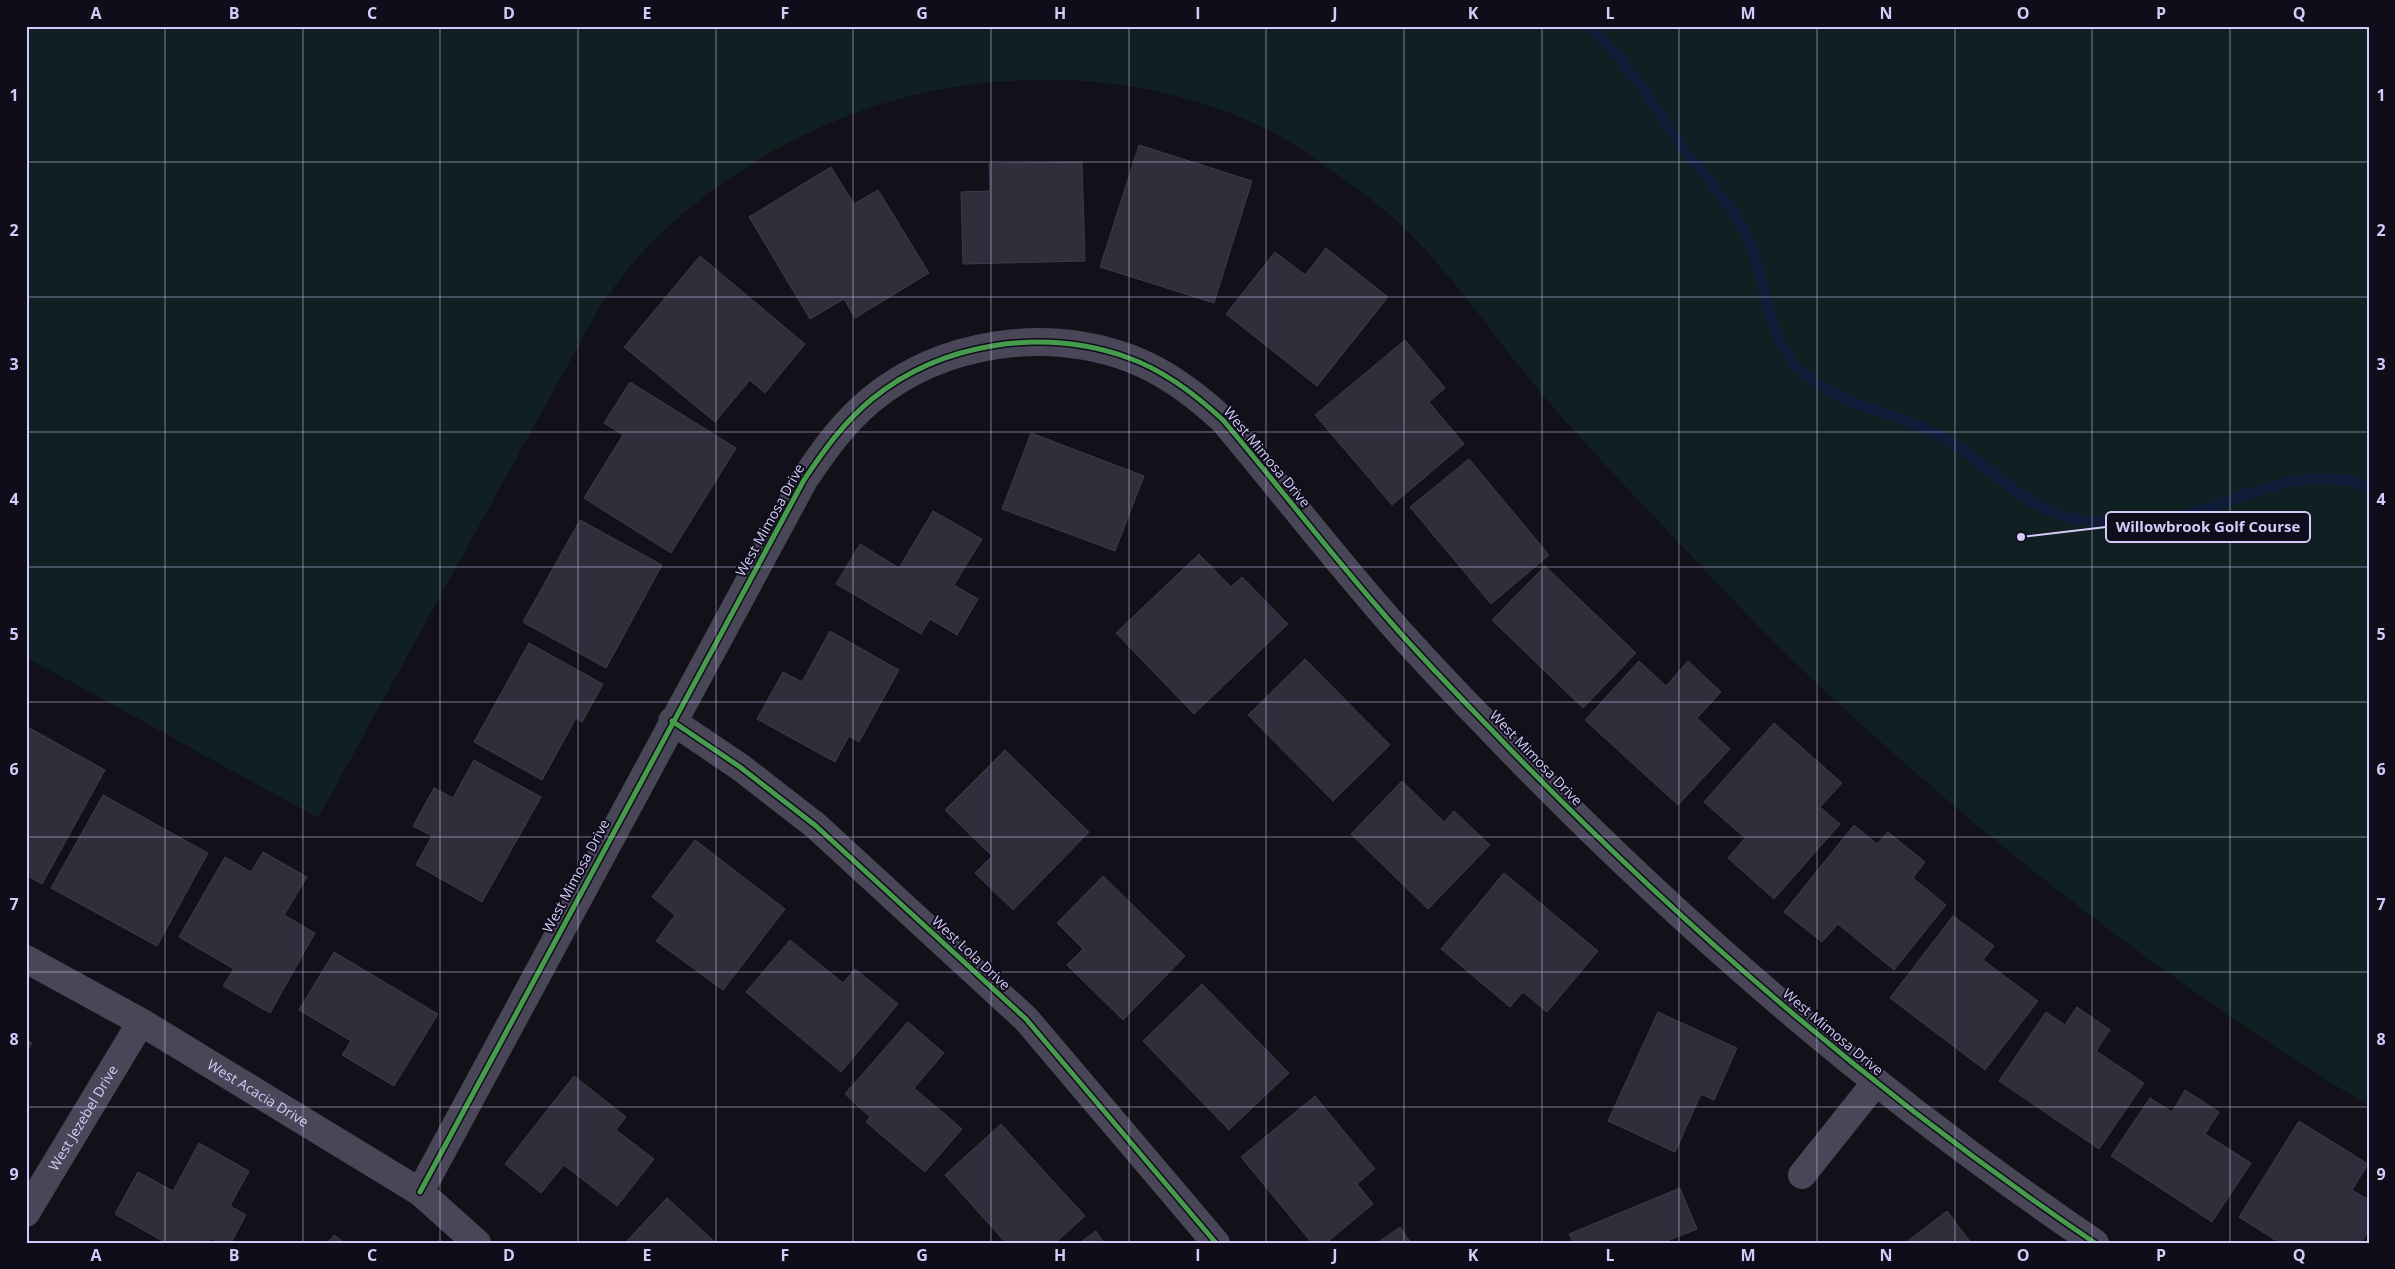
<svg xmlns="http://www.w3.org/2000/svg" width="2395" height="1269" viewBox="0 0 2395 1269" font-family="'Open Sans',sans-serif">
<style>
.green{fill:#102022}
.lines{fill:none;stroke-linecap:round;stroke-linejoin:round}
.stream{stroke:#101d38;stroke-width:11}
.building{fill:#302e3a;stroke:#3f3a4b}
.street{stroke:#484657;stroke-width:28}
.cycleway-casing{stroke:#100d1b;stroke-width:8}
.cycleway{stroke:#469c4c;stroke-width:5}
.grid{fill:none;stroke:#d4cbfa;stroke-width:1;stroke-opacity:0.55}
.labels{text-anchor:middle;stroke-width:4;stroke-linejoin:round;paint-order:stroke}
.street-label{font-size:14px;fill:#d4cbfa;stroke:#100d1b}
.leader{fill:none;stroke:#d4cbfa;stroke-width:2}
.callout-dot{fill:#d4cbfa;stroke:#100d1b;stroke-width:2}
.callout{fill:#100d1b;stroke:#d4cbfa;stroke-width:2}
.callout-label{font-size:15px;text-anchor:middle;font-weight:bold;fill:#d4cbfa}
.neatline{fill:none;stroke:#d4cbfa;stroke-width:2}
.grid-label{font-size:16px;text-anchor:middle;font-weight:bold;fill:#d4cbfa}
</style>
<rect width="100%" height="100%" fill="#121018"/>
<path class="green" d="M26,26H2369V1106C2167,983 1980,838 1809,676C1758,627 1709,575 1660,523C1619,480 1578,436 1539,391C1494,336 1454,277 1403,227C1385,209 1363,193 1342,178C1321,163 1299,147 1276,134C1175,81 1050,68 938,90C825,111 707,178 631,265C619,279 609,295 598,310L318,818L26,657Z"/>
<g class="lines">
<path class="stream" d="M1590,26C1604,42 1619,56 1631,73C1651,99 1668,127 1687,153C1707,178 1730,204 1745,232C1765,271 1766,333 1796,366C1836,408 1900,411 1947,440C1997,470 2026,514 2088,521C2113,524 2140,526 2165,520C2234,505 2297,461 2369,486"/>
</g>
<g class="building">
<polygon points="1139,145 1252,181 1214,303 1100,267"/>
<polygon points="1082,162 1085,261 963,264 961,192 990,191 989,164"/>
<polygon points="831,167 854,204 878,190 929,273 855,318 844,299 810,319 749,217"/>
<polygon points="1326,248 1388,297 1317,386 1226,314 1275,252 1305,275"/>
<polygon points="700,256 805,344 765,393 750,380 715,422 624,347"/>
<polygon points="1405,340 1445,388 1429,402 1464,444 1392,505 1315,415"/>
<polygon points="630,382 736,448 671,553 584,498 623,435 604,423"/>
<polygon points="1031,433 1144,476 1115,551 1002,509"/>
<polygon points="1469,459 1549,555 1491,604 1410,507"/>
<polygon points="933,511 982,539 954,585 978,599 957,635 930,619 921,634 836,584 860,544 899,568"/>
<polygon points="580,520 662,565 606,668 523,622"/>
<polygon points="1199,554 1231,587 1242,577 1288,624 1194,714 1116,633"/>
<polygon points="1545,566 1636,653 1583,708 1492,620"/>
<polygon points="830,631 899,670 859,742 849,736 835,762 757,719 783,672 802,682"/>
<polygon points="529,643 603,684 582,722 576,718 542,780 474,742"/>
<polygon points="1305,659 1390,745 1333,801 1248,715"/>
<polygon points="1639,661 1666,686 1688,661 1721,692 1697,718 1730,749 1678,805 1585,720"/>
<polygon points="1774,723 1842,783 1820,807 1840,824 1774,899 1728,858 1745,838 1704,802"/>
<polygon points="26,726 105,770 42,884 26,875"/>
<polygon points="1005,750 1089,832 1013,910 975,873 992,856 945,810"/>
<polygon points="474,760 541,797 482,902 416,865 432,836 413,826 434,788 453,798"/>
<polygon points="1402,781 1444,822 1454,811 1490,845 1428,909 1351,834"/>
<polygon points="103,795 208,853 157,946 51,888"/>
<polygon points="1854,825 1877,844 1888,832 1925,862 1913,878 1946,905 1894,970 1838,924 1822,942 1784,912"/>
<polygon points="695,840 785,909 723,990 656,941 675,915 652,897"/>
<polygon points="263,852 307,877 284,915 315,933 270,1013 223,986 234,969 179,937 225,857 251,872"/>
<polygon points="1504,873 1598,951 1547,1012 1523,992 1510,1007 1441,949"/>
<polygon points="1103,876 1185,956 1123,1020 1067,965 1083,949 1057,923"/>
<polygon points="1953,916 1994,946 1983,960 2038,1001 1985,1070 1890,998"/>
<polygon points="790,940 843,983 855,969 898,1004 841,1072 746,992"/>
<polygon points="334,952 438,1014 394,1086 342,1055 351,1041 299,1010"/>
<polygon points="1202,984 1289,1073 1229,1130 1143,1041"/>
<polygon points="2077,1007 2110,1030 2096,1051 2144,1083 2099,1149 1999,1081 2046,1012 2065,1025"/>
<polygon points="1658,1012 1737,1048 1714,1100 1701,1094 1675,1152 1608,1121"/>
<polygon points="908,1022 944,1053 914,1088 962,1129 925,1172 866,1122 870,1117 845,1094"/>
<polygon points="26,1040 32,1043 26,1052"/>
<polygon points="574,1076 626,1117 616,1130 654,1159 617,1206 564,1165 541,1193 505,1164"/>
<polygon points="2185,1090 2219,1112 2205,1134 2251,1163 2212,1222 2111,1156 2150,1098 2172,1112"/>
<polygon points="1315,1096 1375,1169 1357,1184 1373,1204 1326,1243 1312,1243 1241,1157"/>
<polygon points="2299,1121 2368,1164 2352,1190 2369,1200 2369,1230 2361,1243 2280,1243 2239,1217"/>
<polygon points="1001,1124 1085,1216 1055,1243 1006,1243 945,1175"/>
<polygon points="199,1143 249,1171 230,1206 246,1215 231,1243 219,1243 212,1239 209,1243 166,1243 115,1214 138,1172 173,1191"/>
<polygon points="1680,1188 1697,1229 1662,1243 1573,1243 1569,1234"/>
<polygon points="667,1198 716,1243 625,1243"/>
<polygon points="1947,1211 1971,1243 1905,1243"/>
<polygon points="1400,1227 1411,1243 1377,1243"/>
<polygon points="1096,1231 1104,1243 1079,1243"/>
<polygon points="334,1235 345,1243 328,1243"/>
</g>
<g class="lines">
<g class="street">
<polyline points="672,721 740,767 816,826 1026,1019 1216,1243"/>
<path id="s1" d="M26,959L141,1022L420,1192L477,1243"/>
<polyline points="1802,1175 1876,1082"/>
<path d="M420,1192L804,480C824,450 844,422 872,399C942,342 1044,327 1129,358C1165,371 1195,394 1223,420C1276,483 1327,549 1381,611C1420,657 1463,700 1505,744C1684,929 1881,1098 2095,1243"/>
<path id="s2" d="M26,1213L141,1022"/>
</g>
<g class="cycleway-casing">
<g id="cycleway">
<polyline points="672,721 740,767 816,826 1026,1019 1216,1243"/>
<path d="M420,1192L804,480C824,450 844,422 872,399C942,342 1044,327 1129,358C1165,371 1195,394 1223,420C1276,483 1327,549 1381,611C1420,657 1463,700 1505,744C1684,929 1881,1098 2095,1243"/>
</g>
</g>
<use href="#cycleway" class="cycleway"/>
</g>
<path class="grid" d="M165,26V1243M303,26V1243M440,26V1243M578,26V1243M716,26V1243M853,26V1243M991,26V1243M1129,26V1243M1266,26V1243M1404,26V1243M1542,26V1243M1679,26V1243M1817,26V1243M1955,26V1243M2092,26V1243M2230,26V1243M26,162H2369M26,297H2369M26,432H2369M26,567H2369M26,702H2369M26,837H2369M26,972H2369M26,1107H2369"/>
<g class="labels">
<g class="street-label">
<text transform="translate(1267 457) rotate(50)" y="5">West Mimosa Drive</text>
<text transform="translate(770 520) rotate(-61)" y="5">West Mimosa Drive</text>
<text transform="translate(1536 758) rotate(46)" y="5">West Mimosa Drive</text>
<text transform="translate(576 876) rotate(-62)" y="5">West Mimosa Drive</text>
<text transform="translate(971 953) rotate(43)" y="5">West Lola Drive</text>
<text transform="translate(1833 1032) rotate(40)" y="5">West Mimosa Drive</text>
<text dy="5" stroke="none"><textPath href="#s1" startOffset="268">West Acacia Drive</textPath></text>
<text dy="5" stroke="none"><textPath href="#s2" startOffset="111">West Jezebel Drive</textPath></text>
</g>
</g>
<path class="leader" d="M2021 537L2106 527"/>
<circle class="callout-dot" cx="2021" cy="537" r="5"/>
<rect class="callout" x="2106" y="512" width="204" height="30" rx="5"/>
<g class="callout-label">
<text x="2208" y="532">Willowbrook Golf Course</text>
</g>
<rect width="2395" height="1269" fill="none" stroke="#100d1b" stroke-width="55"/>
<rect x="28" y="28" width="2340" height="1214" class="neatline"/>
<g class="grid-label">
<text x="96" y="19">A</text>
<text x="234" y="19">B</text>
<text x="372" y="19">C</text>
<text x="509" y="19">D</text>
<text x="647" y="19">E</text>
<text x="785" y="19">F</text>
<text x="922" y="19">G</text>
<text x="1060" y="19">H</text>
<text x="1198" y="19">I</text>
<text x="1335" y="19">J</text>
<text x="1473" y="19">K</text>
<text x="1610" y="19">L</text>
<text x="1748" y="19">M</text>
<text x="1886" y="19">N</text>
<text x="2023" y="19">O</text>
<text x="2161" y="19">P</text>
<text x="2299" y="19">Q</text>
<text x="14" y="101">1</text>
<text x="2381" y="101">1</text>
<text x="14" y="236">2</text>
<text x="2381" y="236">2</text>
<text x="14" y="370">3</text>
<text x="2381" y="370">3</text>
<text x="14" y="505">4</text>
<text x="2381" y="505">4</text>
<text x="14" y="640">5</text>
<text x="2381" y="640">5</text>
<text x="14" y="775">6</text>
<text x="2381" y="775">6</text>
<text x="14" y="910">7</text>
<text x="2381" y="910">7</text>
<text x="14" y="1045">8</text>
<text x="2381" y="1045">8</text>
<text x="14" y="1180">9</text>
<text x="2381" y="1180">9</text>
<text x="96" y="1261">A</text>
<text x="234" y="1261">B</text>
<text x="372" y="1261">C</text>
<text x="509" y="1261">D</text>
<text x="647" y="1261">E</text>
<text x="785" y="1261">F</text>
<text x="922" y="1261">G</text>
<text x="1060" y="1261">H</text>
<text x="1198" y="1261">I</text>
<text x="1335" y="1261">J</text>
<text x="1473" y="1261">K</text>
<text x="1610" y="1261">L</text>
<text x="1748" y="1261">M</text>
<text x="1886" y="1261">N</text>
<text x="2023" y="1261">O</text>
<text x="2161" y="1261">P</text>
<text x="2299" y="1261">Q</text>
</g>
</svg>
